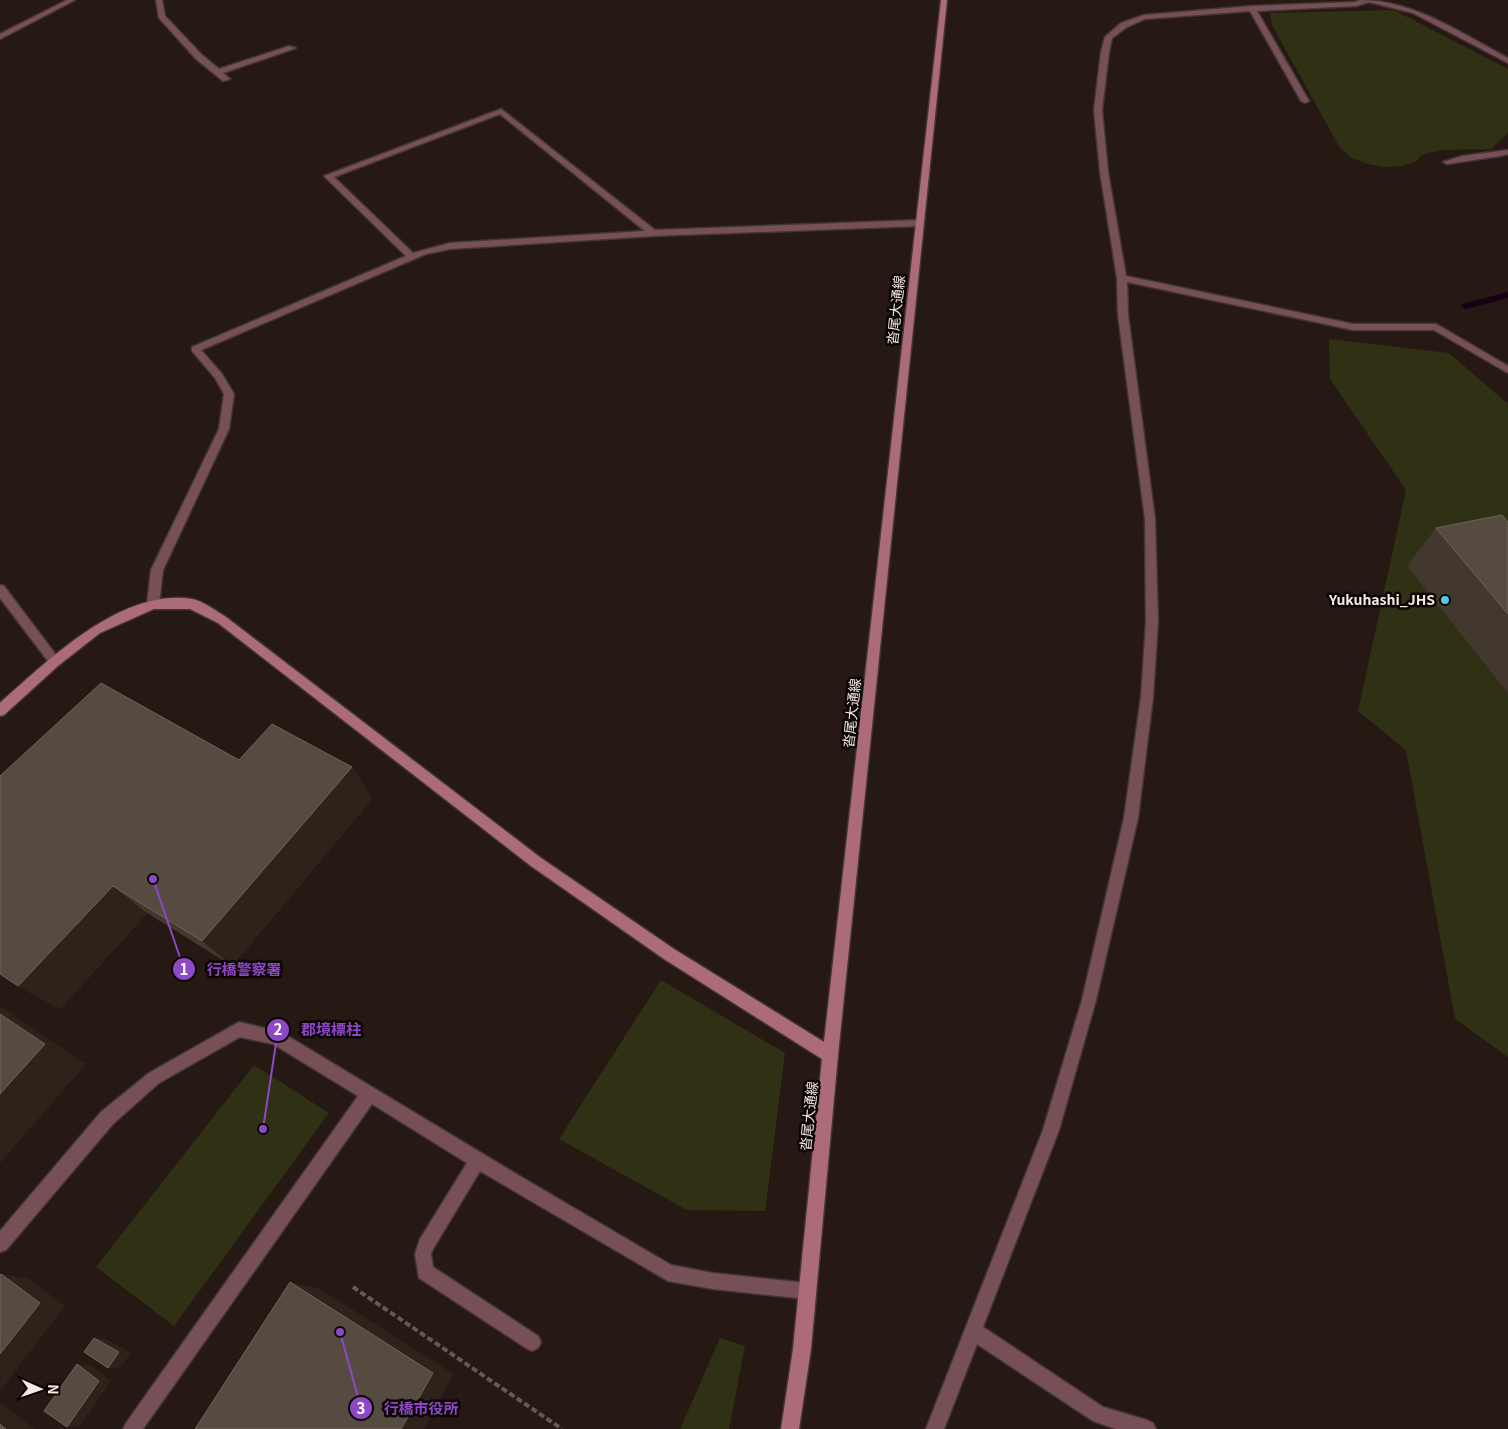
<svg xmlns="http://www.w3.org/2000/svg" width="1508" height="1429" viewBox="0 0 1508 1429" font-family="Georgia,'Noto Sans JP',serif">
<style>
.green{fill:#303114}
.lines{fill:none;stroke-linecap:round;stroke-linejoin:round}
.stream{fill:#170014;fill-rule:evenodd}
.lane-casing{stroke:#433531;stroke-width:3}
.street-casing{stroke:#433531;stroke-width:3}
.secondary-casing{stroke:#433531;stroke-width:3}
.path{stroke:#665954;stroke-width:4;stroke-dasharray:6 3;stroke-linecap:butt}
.lane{fill:#774f56;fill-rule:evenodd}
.street{fill:#774f56;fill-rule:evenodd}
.secondary{fill:#ab6b77;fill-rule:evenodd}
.wall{fill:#42382d}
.shaded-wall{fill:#2e231a}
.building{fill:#554b41;stroke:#6e645b}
.poi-dot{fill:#56c9e0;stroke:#0b0504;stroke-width:2}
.labels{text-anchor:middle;stroke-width:5;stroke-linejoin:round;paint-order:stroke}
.street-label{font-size:14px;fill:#f5eae6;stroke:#0b0504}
.poi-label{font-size:14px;font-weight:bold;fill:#f5eae6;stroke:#0b0504;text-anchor:end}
.leader{fill:none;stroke:#8d48c5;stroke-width:2}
.callout-dot{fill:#8d48c5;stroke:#0b0504;stroke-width:2}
.mark-label{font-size:15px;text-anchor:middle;font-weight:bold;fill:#fff}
.callout-label{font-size:15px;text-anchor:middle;font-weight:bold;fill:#8d48c5;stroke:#0b0504;stroke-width:5;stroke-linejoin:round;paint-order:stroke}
</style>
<rect width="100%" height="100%" fill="#261813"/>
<g class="green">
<polygon points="1394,10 1508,69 1508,133 1491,149 1441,150 1421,155 1417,161 1402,166 1385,167 1368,164 1352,158 1340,148 1272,25 1270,13"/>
<polygon points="1329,339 1449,353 1508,404 1508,1057 1455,1019 1406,750 1358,711 1406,490 1330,379"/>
<polygon points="661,980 785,1053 765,1211 687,1210 559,1139"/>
<polygon points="254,1065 329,1113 174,1326 96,1267"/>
<polygon points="720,1338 745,1346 729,1429 680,1429"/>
</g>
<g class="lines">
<polygon class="stream" points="1508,292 1508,298 1466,309 1461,306 1462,304"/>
<g class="lane-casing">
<g id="lane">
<path d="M501,109L655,230L920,220L924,223L920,226L653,236L450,249L426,254L201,350L222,374L234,394L229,429L163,570L159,604L153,609L149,607L147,604L151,570L219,429L224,394L215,378L192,351V347L406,256L324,176ZM500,114L645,231L450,243L413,253L334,177Z"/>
<polygon points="239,1022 281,1032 523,1178 671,1265 713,1273 807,1283 813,1285 815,1291 813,1297 807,1299 713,1289 668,1281 480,1171 433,1249 431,1254 433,1267 538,1336 541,1342 538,1348 532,1351 526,1348 419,1278 415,1254 420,1239 467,1163 372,1104 143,1429 123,1429 126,1423 358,1096 273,1044 240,1037 159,1083 113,1124 6,1250 0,1252 0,1231 101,1112 149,1073"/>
</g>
</g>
<g class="street-casing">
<g id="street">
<polygon points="67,0 75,0 0,39 0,34"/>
<polygon points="156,0 162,0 165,16 202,55 219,69 289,46 296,48 223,73 230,79 223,81 196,59 159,18"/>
<path d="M1360,0C1414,0 1462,34 1508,58V63L1413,13L1369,2L1356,6L1257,11L1309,101L1305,103L1301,101L1250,11L1145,19L1127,27L1112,38L1109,52L1102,110L1108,172L1126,276L1353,324H1436L1508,366V373L1434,330H1353L1127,282L1128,315L1155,519L1158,622L1153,697L1138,818L1096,1000L1059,1130L983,1327L1103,1407L1147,1420L1153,1423L1156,1429H1116L1093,1421L977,1344L944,1429H926L1043,1130L1082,1000L1124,818L1141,697L1146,622L1145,519L1118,315L1117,278L1100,172L1094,110L1101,52L1105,37L1121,23L1144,15L1252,6L1355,2Z"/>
<polygon points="1508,150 1508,154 1500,156 1447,164 1443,162 1462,156"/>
<polygon points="0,585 4,586 59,659 61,662 59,665 51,665 0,598"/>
</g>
</g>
<g class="secondary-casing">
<path id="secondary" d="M941,0H947L838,1055L811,1349L799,1429H781L793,1349L822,1059L664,959L531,866L218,623L190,609H154L100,633L59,665L4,715L0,716V703C49,660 121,588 192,599C203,601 216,611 226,617L541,858L674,949L824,1042Z"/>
</g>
<polyline class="path" points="353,1287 562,1429"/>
<use href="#lane" class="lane"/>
<use href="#street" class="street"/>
<use href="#secondary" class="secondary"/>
</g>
<g class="wall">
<polygon points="1508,522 1508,693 1407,566 1436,528"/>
<polygon points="239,760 352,767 372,799 232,966 147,913 60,1009 18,986"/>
</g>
<g class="shaded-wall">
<polygon points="352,767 372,799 232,966 202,941"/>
<polygon points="113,886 147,913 60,1009 18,986"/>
<polygon points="0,1006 86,1064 0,1163"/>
<polygon points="1,1274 27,1278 65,1306 0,1391"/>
<polygon points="290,1282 320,1289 454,1374 424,1429 401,1429"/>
<polygon points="94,1338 106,1339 131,1353 120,1368 108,1368"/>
<polygon points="77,1364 90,1365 111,1381 80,1426 67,1427"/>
<polygon points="0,1404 3,1404 35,1429 6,1429 0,1424"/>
</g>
<g class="building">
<polygon points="1502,515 1508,522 1508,614 1436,528"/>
<polygon points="101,683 239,760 272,724 352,767 202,941 113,886 18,986 0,974 0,776"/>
<polygon points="0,1014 45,1044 0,1094"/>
<polygon points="1,1274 40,1303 0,1354 0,1275"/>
<polygon points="290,1282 433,1373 401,1429 195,1429"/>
<polygon points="94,1338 119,1352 108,1368 84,1352"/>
<polygon points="77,1364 99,1381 67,1427 44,1411"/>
<polygon points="0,1424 6,1429 0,1429"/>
</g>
<circle class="poi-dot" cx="1445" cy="600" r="5"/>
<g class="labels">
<g class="street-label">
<text transform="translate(896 310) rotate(-84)" y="5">沓尾大通線</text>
<text transform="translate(852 713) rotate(-84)" y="5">沓尾大通線</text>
<text transform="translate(809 1116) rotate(-84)" y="5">沓尾大通線</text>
</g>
<g class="poi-label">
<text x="1435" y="605">Yukuhashi_JHS</text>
</g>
</g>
<path class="leader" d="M153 879L184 969M263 1129L278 1030M340 1332L361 1408"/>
<g class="callout-dot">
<circle cx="153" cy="879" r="5"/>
<circle cx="263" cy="1129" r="5"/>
<circle cx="340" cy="1332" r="5"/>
<circle cx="184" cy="969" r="12"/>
<circle cx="278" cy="1030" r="12"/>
<circle cx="361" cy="1408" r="12"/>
</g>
<g class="mark-label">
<text x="184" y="975">1</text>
<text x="278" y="1035">2</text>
<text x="361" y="1414">3</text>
</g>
<g class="callout-label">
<text x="244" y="975">行橋警察署</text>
<text x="331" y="1035">郡境標柱</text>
<text x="421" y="1414">行橋市役所</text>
</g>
<g transform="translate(40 1389) rotate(92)" stroke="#0b0504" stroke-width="4" paint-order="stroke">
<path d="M0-4L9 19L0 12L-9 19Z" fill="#f5eae6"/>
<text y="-8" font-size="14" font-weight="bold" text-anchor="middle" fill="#f5eae6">N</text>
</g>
</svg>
